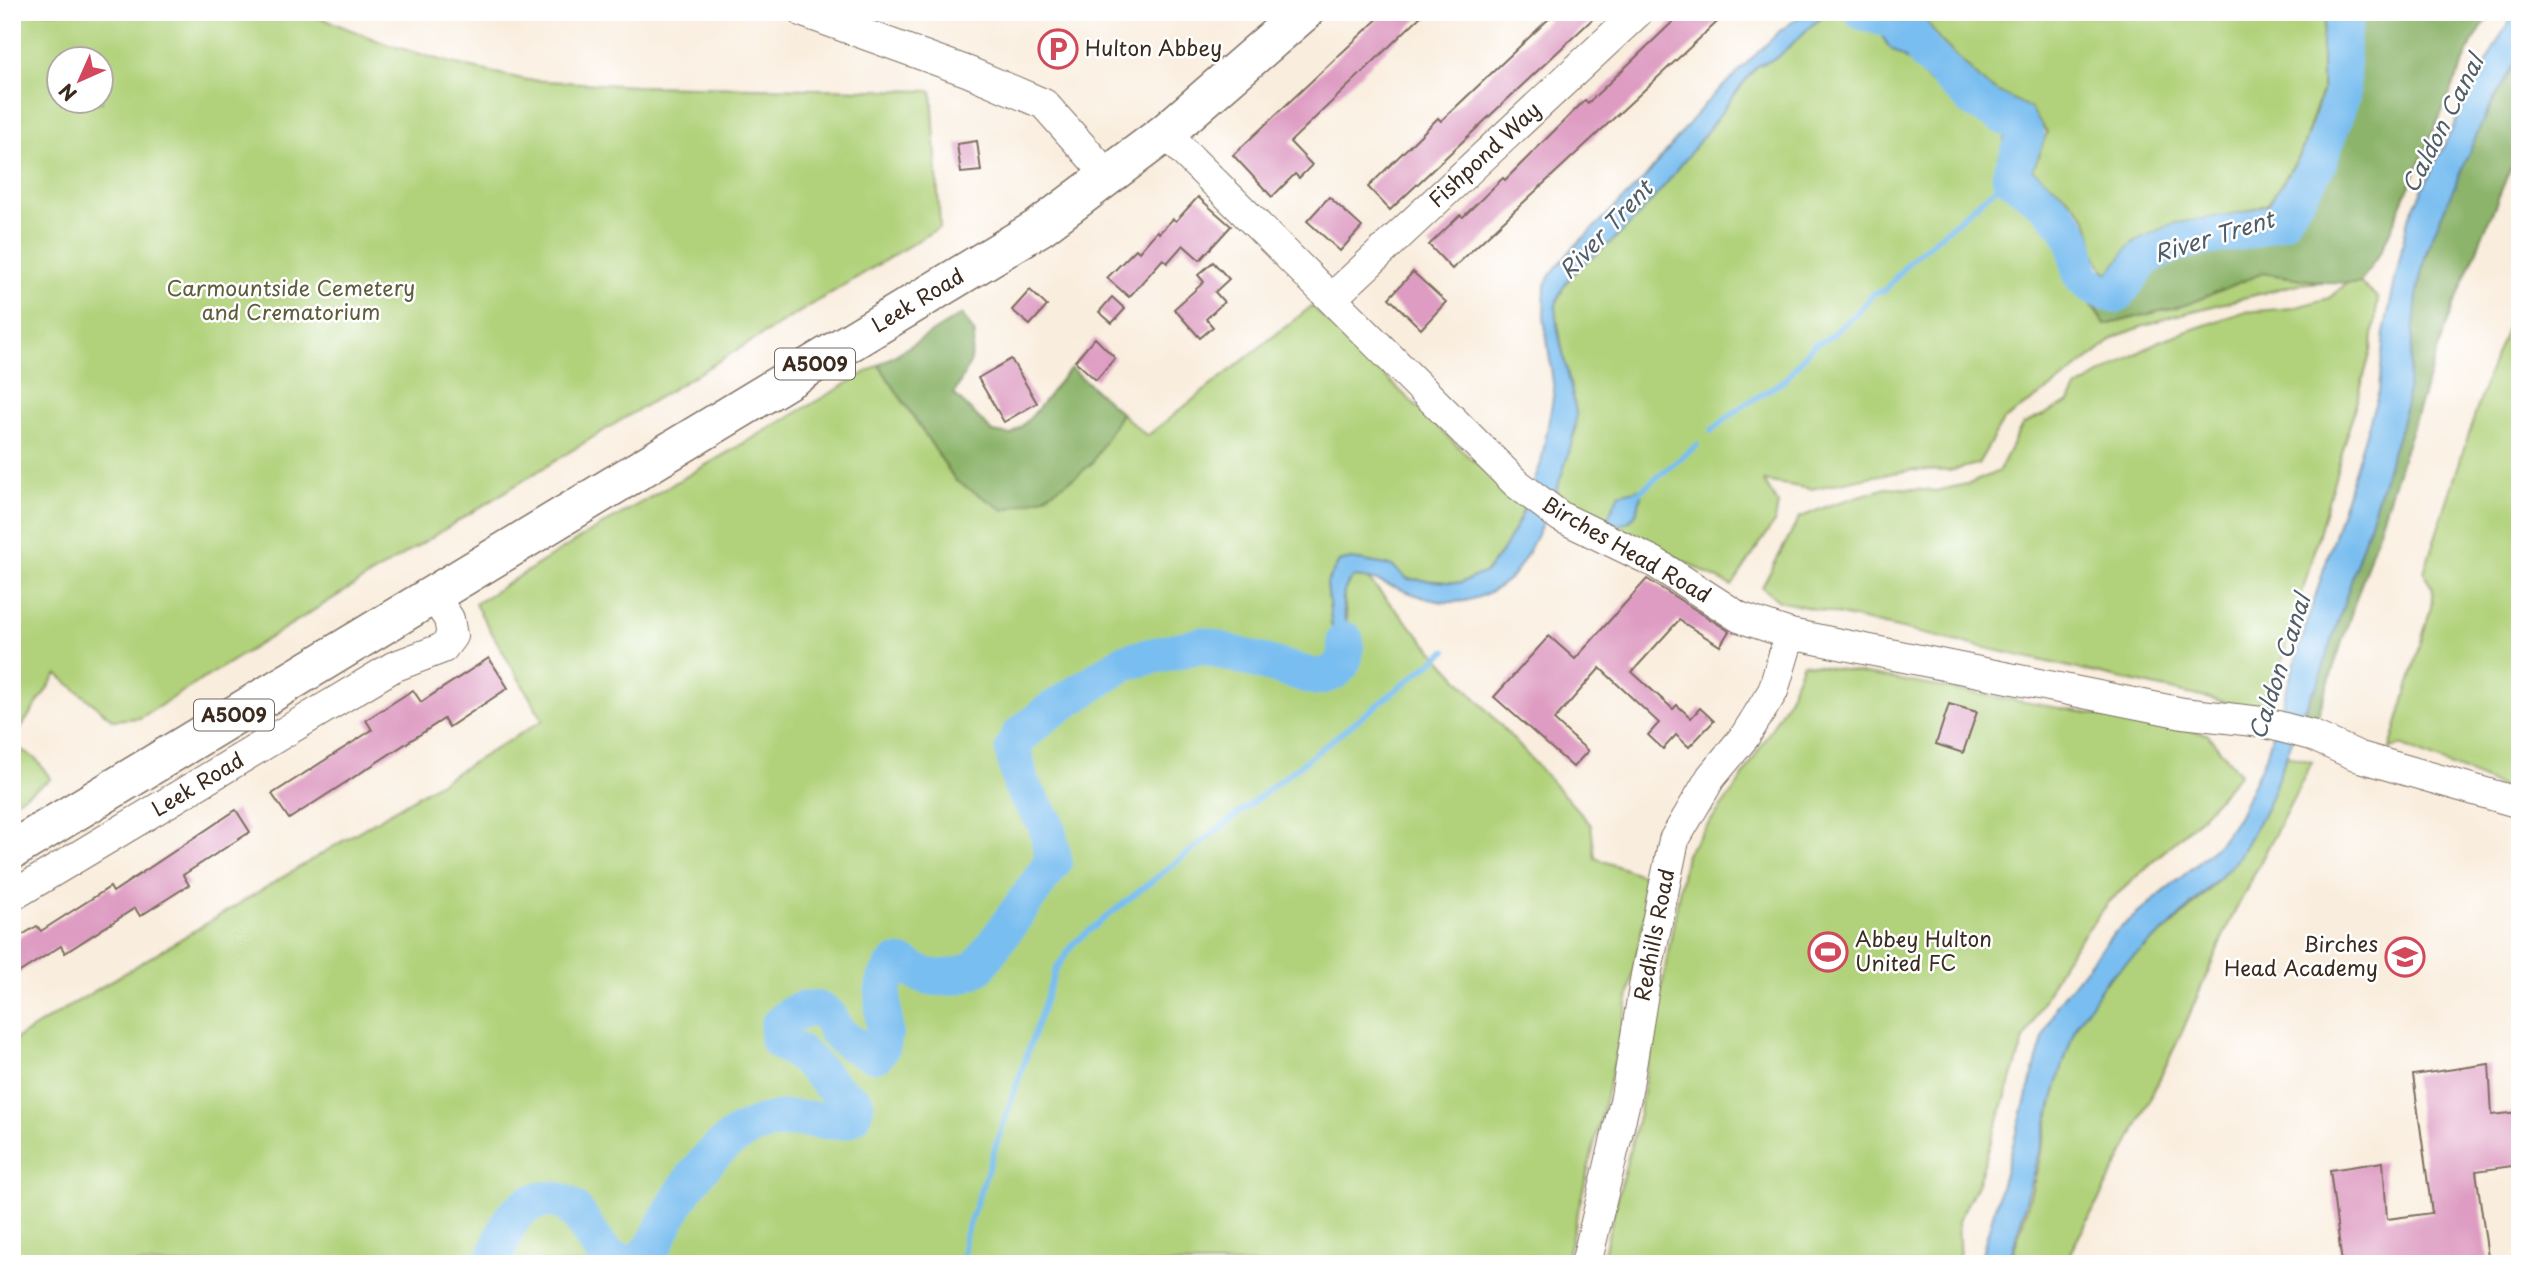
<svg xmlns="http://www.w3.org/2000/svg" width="2532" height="1276" viewBox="0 0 2532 1276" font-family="'Playpen Sans',sans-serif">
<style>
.green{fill:#b1d27a;stroke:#767e4c;stroke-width:2;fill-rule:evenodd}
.forest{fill:#8cb46a;stroke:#646f44;stroke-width:2}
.water{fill:#79bef0;stroke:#5a7487;stroke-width:2}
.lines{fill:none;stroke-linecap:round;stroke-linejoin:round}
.stream{stroke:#79bef0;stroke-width:6}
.river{stroke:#79bef0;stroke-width:37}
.building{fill:#de9cc2}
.minor-casing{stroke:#7e6e61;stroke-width:32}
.major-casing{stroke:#7e6e61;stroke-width:41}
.minor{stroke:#fff;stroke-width:30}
.major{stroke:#fff;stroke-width:38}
.labels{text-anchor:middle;stroke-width:5;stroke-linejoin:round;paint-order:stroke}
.shield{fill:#fff;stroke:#766a62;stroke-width:2}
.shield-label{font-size:19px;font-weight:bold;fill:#3b2a1e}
.poi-label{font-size:21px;fill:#3b2a1e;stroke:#fff;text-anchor:start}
.street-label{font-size:21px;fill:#3b2a1e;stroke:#fff}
.park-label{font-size:21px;fill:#5e5c3a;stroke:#fff}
.water-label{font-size:23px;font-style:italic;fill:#515e68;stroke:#fff}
</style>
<rect width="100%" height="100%" fill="#fff"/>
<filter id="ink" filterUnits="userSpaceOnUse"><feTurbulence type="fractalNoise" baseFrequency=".0143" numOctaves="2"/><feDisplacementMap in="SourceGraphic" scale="14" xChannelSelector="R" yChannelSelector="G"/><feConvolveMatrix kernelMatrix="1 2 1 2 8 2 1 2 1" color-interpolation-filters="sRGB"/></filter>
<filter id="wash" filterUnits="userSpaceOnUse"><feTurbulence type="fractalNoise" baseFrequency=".00686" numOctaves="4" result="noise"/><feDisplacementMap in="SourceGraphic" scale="28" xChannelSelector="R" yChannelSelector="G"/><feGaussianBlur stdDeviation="1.57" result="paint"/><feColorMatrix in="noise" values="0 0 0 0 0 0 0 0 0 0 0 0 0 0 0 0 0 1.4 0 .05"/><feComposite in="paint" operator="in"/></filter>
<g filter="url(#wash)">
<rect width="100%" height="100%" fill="#f9eddd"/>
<g class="green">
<path d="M12,12H306L386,44L451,63L527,80L636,86L932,91L940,227L608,428L140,718L113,720L57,674L12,741ZM60,60H102V102H60Z"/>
<polygon points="1826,12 1837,12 1878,29 1889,47 1911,62 1929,82 2004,131 2004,149 1998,157 2007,188 2046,223 2059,244 2063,266 2105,325 2188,304 2262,273 2323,282 2298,284 2224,303 2163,319 2117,336 2064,379 2003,421 1978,464 1949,471 1913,470 1868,477 1811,489 1764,481 1778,504 1775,521 1732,586 1591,514 1555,490 1576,429 1555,307 1565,283 1581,266 1618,236 1651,199 1757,66 1777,58"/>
<path d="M1919,12H2327L2322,39V91L2300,155L2268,204L2246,212L2173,224L2133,242L2109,273C2089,261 2097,238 2086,219C2073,198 2052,186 2033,170L2047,132L2030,108L1987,86L1941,41Z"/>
<polygon points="2347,283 2360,283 2378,298 2371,351 2268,712 1779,601 1762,587 1799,518 1830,505 1889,487 1936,491 1971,483 1999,471 2022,425 2068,403 2077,388 2159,341 2243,312 2293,308 2329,298"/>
<polygon points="2520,292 2520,790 2500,786 2401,745 2390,749 2431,607 2433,588 2424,572 2485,384"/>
<path d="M1312,306L1471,459L1526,503L1509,542L1486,572L1460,583L1408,579L1392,566L1352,559L1339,562L1327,583L1335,656L1329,665L1318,668L1330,687C1345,684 1349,674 1352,660L1343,592L1353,577H1366L1591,825L1595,858L1652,879L1620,1039L1565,1264H12V1041L543,720L475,604L585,535L879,365L956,481L1042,498L1092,463L1121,413L1147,436Z"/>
<polygon points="1803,663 2207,734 2240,774 2199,819 2109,902 2064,960 2024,1040 1977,1185 1958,1221 1960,1264 1601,1264 1639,1113 1686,854 1739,783 1787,702"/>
<polygon points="12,744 36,759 51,779 12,803"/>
<path d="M2286,755L2312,762L2228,925L2182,1032L2121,1159L2064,1264H2009C2025,1221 2036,1175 2046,1131C2056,1089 2064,1041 2088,1005C2109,972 2139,953 2168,928C2231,875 2259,833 2286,755Z"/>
</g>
<g class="forest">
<polygon points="2327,12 2492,12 2472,43 2382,249 2360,283 2323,282 2262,273 2188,304 2105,325 2094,306 2106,272 2109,273 2133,242 2173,224 2246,212 2269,204 2300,155 2322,92 2322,39"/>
<path d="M2520,54V145L2447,322L2314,727L2298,723L2318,684L2400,428C2411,380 2409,331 2419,284C2436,203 2480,125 2520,54Z"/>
<path d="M962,314L975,334L970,363L954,394L993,432L1011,435C1038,415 1049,391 1071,368L1121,413L1092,463L1077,476L1042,498L1004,510L956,481L879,365Z"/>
</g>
<g class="water">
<path d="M1807,12H1826L1777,58L1757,66C1712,122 1671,185 1619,235C1596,257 1564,271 1556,305C1552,319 1574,392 1576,414C1578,444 1534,554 1512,576C1498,590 1476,601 1455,602C1419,604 1389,578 1353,577C1325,604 1365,644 1345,679L1330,687L1317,668L1329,665L1335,656L1327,583L1339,562L1352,559L1392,566L1408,579L1460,583L1486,572L1501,553L1520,519L1541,463L1552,404L1554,390L1544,317L1545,285L1550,275L1572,249L1644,179L1705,104L1781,30Z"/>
<polygon points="1837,12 1905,12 1927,44 1911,62 1889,47 1878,29"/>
<polygon points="2514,12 2520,12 2520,54 2487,111 2427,249 2418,287 2406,402 2400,428 2318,684 2304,708 2268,805 2237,860 2168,928 2107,979 2076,1026 2059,1077 2009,1264 1979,1264 2044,1035 2057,1004 2113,934 2195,866 2220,842 2239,815 2266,756 2379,391 2384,333 2408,219 2475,82"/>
<path d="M1642,488C1640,506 1636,530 1611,523L1608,517L1619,494Z"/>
</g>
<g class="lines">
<g class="stream">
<polyline points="1711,431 1741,407 1785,380 1813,345 1827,339 1857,313 1874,293 1884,291 1910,261 2010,176"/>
<polyline points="1638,493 1697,445"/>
<polyline points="963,1264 965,1236 1056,969 1074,943 1110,914 1446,651"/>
</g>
<g class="river">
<path d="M1863,12L1895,21L1908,28L1926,54L1975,101L2017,123L2026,135L2010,176C2030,192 2052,206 2067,227C2090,260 2060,279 2116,295L2145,257L2179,242L2251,230L2281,220L2318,164L2342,95L2341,40L2347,12"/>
<path d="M492,1264C505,1236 508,1205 543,1200C592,1193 583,1265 634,1263C652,1255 658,1237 666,1221C692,1174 726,1125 784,1119C803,1117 824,1122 843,1121L853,1116L856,1104C827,1088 819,1067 797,1052C790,1047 784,1046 778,1040V1026C792,1011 813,1000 830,1018C833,1023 834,1029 838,1033C845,1041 865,1052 876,1054C898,1033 867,992 896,964C905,964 909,967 917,972C937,982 959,978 978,967L1054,861L1046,824L1021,785L1013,749L1019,736L1047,713L1125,662L1202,645L1315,677C1338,675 1348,663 1345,640"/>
</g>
</g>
<g id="blocks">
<g class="building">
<polygon points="1385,12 1425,12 1290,142 1312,165 1299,178 1295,174 1272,197 1233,155"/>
<polygon points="1556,12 1600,12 1390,210 1368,187 1438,118 1441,121"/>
<polygon points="1683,12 1728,12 1452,269 1429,245 1460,215 1463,217 1503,178 1505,180 1585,100 1588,103"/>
<polygon points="977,141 981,171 961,173 957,144"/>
<polygon points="1198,197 1231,226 1200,260 1183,245 1167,263 1163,259 1129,297 1107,278 1136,249 1139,252 1157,231 1159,233 1173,219 1176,221"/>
<polygon points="1329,197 1362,227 1340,251 1307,221"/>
<polygon points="1213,262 1229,279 1215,292 1224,302 1206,319 1213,327 1200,338 1174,309 1204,282 1198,275"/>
<polygon points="1413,272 1446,302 1421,329 1389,298"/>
<polygon points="1030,290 1047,306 1030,325 1012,310"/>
<polygon points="1112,297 1125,309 1112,323 1099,312"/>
<polygon points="1095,338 1115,358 1096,380 1075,361"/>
<polygon points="1011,359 1037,403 1004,422 978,378"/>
<polygon points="1647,579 1729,631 1720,646 1679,620 1632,672 1673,709 1677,705 1691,718 1700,708 1714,721 1689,747 1676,735 1663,749 1648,735 1659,723 1600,668 1554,720 1588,751 1573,767 1494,697 1549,636 1575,659"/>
<polygon points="489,658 508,688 449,727 444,719 289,819 272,794 372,730 366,720 413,690 421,702"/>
<polygon points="1949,704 1977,712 1963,753 1936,744"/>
<polygon points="236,810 250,832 183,875 189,885 140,916 135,908 65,953 61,946 12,977 12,941 37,926 41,931 110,887 113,892"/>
<polygon points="2489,1064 2492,1115 2520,1112 2520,1165 2476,1171 2489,1264 2342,1264 2330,1170 2383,1162 2387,1219 2432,1213 2413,1075"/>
</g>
</g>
</g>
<g filter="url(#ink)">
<use href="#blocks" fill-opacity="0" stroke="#7e6e61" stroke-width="2"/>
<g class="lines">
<g class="minor-casing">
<g id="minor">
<polyline points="803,12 969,72 1044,104 1109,177"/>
<polyline points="1165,133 1516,483 1561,517 1654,562 1739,617 1790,634 2183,713 2262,722 2311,735 2360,757 2520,803"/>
<polyline points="1332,298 1638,12"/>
<polyline points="12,896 393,667 443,648 452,636 449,619 433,595"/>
<polyline points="1586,1264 1626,1097 1646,975 1674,840 1711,777 1745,736 1773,691 1790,634"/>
</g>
</g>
<g class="major-casing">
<polyline id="major" points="12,850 1040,227 1165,133 1304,12"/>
</g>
<use href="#minor" class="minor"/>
<use href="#major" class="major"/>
</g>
</g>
<defs>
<g id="parking-ring" transform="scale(2.0125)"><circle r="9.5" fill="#fff" stroke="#d1495b" stroke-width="1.5"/><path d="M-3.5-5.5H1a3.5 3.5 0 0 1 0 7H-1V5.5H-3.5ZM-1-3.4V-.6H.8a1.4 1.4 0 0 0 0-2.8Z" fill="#d1495b"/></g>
<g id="stadium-ring" transform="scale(2.0125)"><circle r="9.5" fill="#fff" stroke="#d1495b" stroke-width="1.5"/><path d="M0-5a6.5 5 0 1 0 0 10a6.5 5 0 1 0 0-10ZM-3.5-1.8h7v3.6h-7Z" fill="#d1495b"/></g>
<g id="school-ring" transform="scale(2.0125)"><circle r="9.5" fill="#fff" stroke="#d1495b" stroke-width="1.5"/><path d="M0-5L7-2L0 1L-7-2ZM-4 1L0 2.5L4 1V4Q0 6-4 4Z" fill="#d1495b"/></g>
</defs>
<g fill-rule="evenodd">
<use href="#parking-ring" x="1058" y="49"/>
<use href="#stadium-ring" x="1828" y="952"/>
<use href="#school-ring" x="2405" y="957"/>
</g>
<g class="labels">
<g class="shield">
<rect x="775" y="348.5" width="80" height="31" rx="5"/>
<rect x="194" y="699.5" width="80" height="31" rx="5"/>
</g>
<g class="shield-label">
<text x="815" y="371">A5009</text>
<text x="234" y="722">A5009</text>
</g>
<g class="poi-label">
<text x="1085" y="56">Hulton Abbey</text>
<text x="1855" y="947">Abbey Hulton<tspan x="1855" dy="24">United FC</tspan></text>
<text x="2378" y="952" text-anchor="end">Birches<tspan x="2378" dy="24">Head Academy</tspan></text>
</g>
<g class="street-label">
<text transform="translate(1485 155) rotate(-43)" y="7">Fishpond Way</text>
<text transform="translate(918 301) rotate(-31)" y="7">Leek Road</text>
<text transform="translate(1626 550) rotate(30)" y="7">Birches Head Road</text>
<text transform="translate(198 785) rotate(-31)" y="7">Leek Road</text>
<text transform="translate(1655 935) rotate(-79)" y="7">Redhills Road</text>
</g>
<g class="park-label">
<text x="291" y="296">Carmountside Cemetery<tspan x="291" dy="24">and Crematorium</tspan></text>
</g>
<g class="water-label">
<text transform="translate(2443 124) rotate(-63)" y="8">Caldon Canal</text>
<text transform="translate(1606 230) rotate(-47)" y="8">River Trent</text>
<text transform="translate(2214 237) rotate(-17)" y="8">River Trent</text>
<text transform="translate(2280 667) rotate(-72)" y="8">Caldon Canal</text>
</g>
</g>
<rect width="2532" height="1276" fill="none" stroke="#fff" stroke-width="42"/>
<g transform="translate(80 80) rotate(225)"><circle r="33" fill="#ffffff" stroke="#b1aaa5" stroke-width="2"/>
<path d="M0-5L12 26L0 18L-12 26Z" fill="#d1495b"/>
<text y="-10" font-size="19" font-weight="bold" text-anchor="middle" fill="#3b2a1e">N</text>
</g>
</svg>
